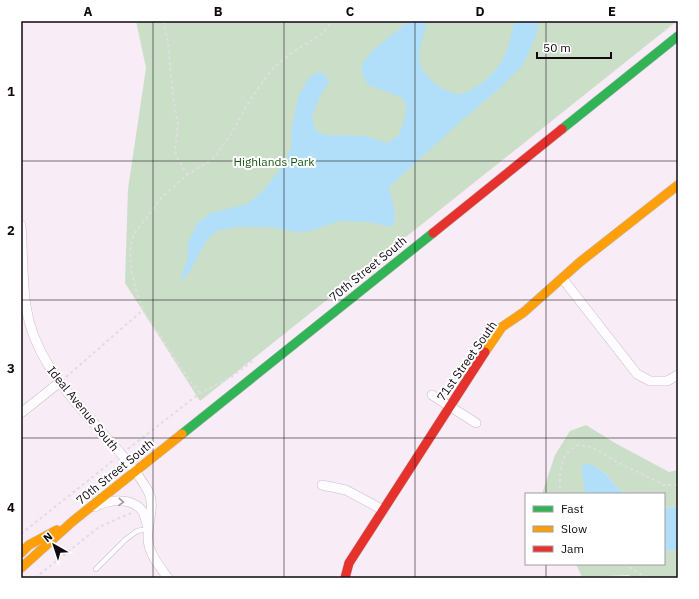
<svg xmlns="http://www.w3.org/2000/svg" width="699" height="599" viewBox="0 0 699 599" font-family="'IBM Plex Sans',sans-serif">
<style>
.green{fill:#cadec8}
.water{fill:#b1dffa}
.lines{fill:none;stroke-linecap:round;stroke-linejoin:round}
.lane-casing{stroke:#c8bec7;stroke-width:5.5}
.street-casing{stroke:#c8bec7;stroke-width:10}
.fast-casing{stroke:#c8bec7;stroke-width:10}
.slow-casing{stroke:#c8bec7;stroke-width:10}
.jam-casing{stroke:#c8bec7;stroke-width:10}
.path{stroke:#e1dee1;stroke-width:2;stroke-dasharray:3 3;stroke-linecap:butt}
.lane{stroke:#fefcfe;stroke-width:4.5}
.street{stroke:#fefcfe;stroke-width:9}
.fast{stroke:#30b455;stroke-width:9}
.slow{stroke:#ff9f0a;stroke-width:9}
.jam{stroke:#e5322d;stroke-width:9}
.oneway{stroke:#9f9a9f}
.grid{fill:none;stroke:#110810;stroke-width:1;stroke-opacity:0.55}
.labels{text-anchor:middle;stroke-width:4;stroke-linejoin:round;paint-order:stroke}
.park-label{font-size:12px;fill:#195818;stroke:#fff}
.street-label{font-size:12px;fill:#110810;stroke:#fff}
.neatline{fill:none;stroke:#110810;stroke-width:1.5}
.grid-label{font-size:13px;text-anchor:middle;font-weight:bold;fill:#110810}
</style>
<rect width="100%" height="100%" fill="#f8ecf7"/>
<g class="green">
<polygon points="136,21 677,21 200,401 125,283 128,189 146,68"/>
<polygon points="586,425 615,443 669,472 678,470 678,506 671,508 664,507 664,494 627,494 617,488 608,476 595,466 585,491 587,494 542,494 555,455 570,431"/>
<polygon points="678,550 678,578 632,578 629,575 582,577 576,564 664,564 664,551"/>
</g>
<g class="water">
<path d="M409,21H427C425,31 419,48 419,57C418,74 448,99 464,93C477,89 498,71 503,59C509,48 511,33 515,21H539L535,38L523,65L500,88L460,122L389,187C390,200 401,216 391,227L369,222L339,221L311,231L296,232L268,227H238L216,231L207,240L189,273L179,282L187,261L188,243L197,223L211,213L247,204L263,191L283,166L291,148L292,127L298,97L308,79L318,72L325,74L329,82L319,98L312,116L315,130L325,135L365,136L387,143L398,136L405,118L406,104L401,97L368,85L362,74V64L372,51Z"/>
<polygon points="586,463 595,466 608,476 617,488 627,494 587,494 585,491 581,467"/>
<polygon points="678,506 678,550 664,551 664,507 671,508"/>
</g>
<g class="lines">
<g class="lane-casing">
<polyline id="lane" points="96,569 125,540 137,531 148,529"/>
</g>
<g class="street-casing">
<g id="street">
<path d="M21,225C23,251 22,279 26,306C32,350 61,386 89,418C109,441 133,464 148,491C156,506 147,522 148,538C148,553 160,567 168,578"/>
<polyline points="562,278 637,374 650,381 667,381 678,375"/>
<polyline points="432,395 476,423"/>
<polyline points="21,413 60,382"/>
<polyline points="322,485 346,490 383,510"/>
<path d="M95,507C109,499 133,497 143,512C145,516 146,522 148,527"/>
</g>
</g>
<g class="fast-casing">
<g id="fast">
<polyline points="562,129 678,36"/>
<polyline points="182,434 433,233"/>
</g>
</g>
<g class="slow-casing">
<g id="slow">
<polyline points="485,352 502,327 524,312 580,262 678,185"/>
<polyline points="21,553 29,545 57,530"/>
<polyline points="21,568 73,521 182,434"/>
</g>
</g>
<g class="jam-casing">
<g id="jam">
<polyline points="433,233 562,129"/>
<polyline points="345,578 349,563 485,352"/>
</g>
</g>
<g class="path">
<polyline points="163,21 168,42 173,97 178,124 175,150 177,157 187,175"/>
<polyline points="664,31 676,21"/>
<polyline points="66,377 143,310"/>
<path d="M200,393C186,377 175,359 163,340C156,330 148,320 143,309C134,289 125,255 134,234L162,197L187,175L214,158L231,134L250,100L273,68L294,51L322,34L333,21"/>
<polyline points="128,449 200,393 233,376 255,359"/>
<path d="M560,494C560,482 559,467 565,456C568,452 573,448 577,445L592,447L615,461L664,485H678"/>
<polyline points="21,534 115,459"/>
<polyline points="624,564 640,574 650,578"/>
<polyline points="35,578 99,527 131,513"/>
</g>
<use href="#lane" class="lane"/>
<use href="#street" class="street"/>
<use href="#fast" class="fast"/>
<use href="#slow" class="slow"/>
<use href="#jam" class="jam"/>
</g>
<defs><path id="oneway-chevron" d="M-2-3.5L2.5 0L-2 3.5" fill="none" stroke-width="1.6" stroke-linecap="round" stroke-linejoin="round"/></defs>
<use class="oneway" href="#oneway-chevron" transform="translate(121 502) rotate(4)"/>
<path class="grid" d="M153,21V578M284,21V578M415,21V578M546,21V494M21,161H678M21,300H678M21,438H678M546,564V578"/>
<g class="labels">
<g class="park-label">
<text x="274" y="166">Highlands Park</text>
</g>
<g class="street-label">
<text transform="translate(368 269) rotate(-39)" y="4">70th Street South</text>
<text transform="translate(467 361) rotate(-55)" y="4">71st Street South</text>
<text transform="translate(83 409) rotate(51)" y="4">Ideal Avenue South</text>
<text transform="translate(115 472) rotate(-39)" y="4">70th Street South</text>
</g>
</g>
<rect width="699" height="599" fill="none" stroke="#ffffff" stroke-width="44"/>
<rect x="525" y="493" width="140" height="72" fill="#ffffff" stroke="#a09c9f"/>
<rect x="533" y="506" width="20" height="6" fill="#30b455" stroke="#a09c9f"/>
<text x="561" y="513" font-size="12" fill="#110810">Fast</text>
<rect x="533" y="526" width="20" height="6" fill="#ff9f0a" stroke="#a09c9f"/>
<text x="561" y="533" font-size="12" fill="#110810">Slow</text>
<rect x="533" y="546" width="20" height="6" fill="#e5322d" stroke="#a09c9f"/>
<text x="561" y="553" font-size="12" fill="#110810">Jam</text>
<g transform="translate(54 545) rotate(321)" stroke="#ffffff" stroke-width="3" paint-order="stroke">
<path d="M0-3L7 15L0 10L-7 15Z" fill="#110810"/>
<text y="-6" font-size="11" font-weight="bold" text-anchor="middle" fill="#110810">N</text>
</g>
<path d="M537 52v6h74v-6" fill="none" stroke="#110810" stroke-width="2"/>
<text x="543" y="52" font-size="12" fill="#110810" stroke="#ffffff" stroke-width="3" paint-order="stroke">50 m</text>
<rect x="22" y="22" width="655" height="555" class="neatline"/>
<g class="grid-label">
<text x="88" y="16">A</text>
<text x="218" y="16">B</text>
<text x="350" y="16">C</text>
<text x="480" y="16">D</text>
<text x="612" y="16">E</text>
<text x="11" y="96">1</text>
<text x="11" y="235">2</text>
<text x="11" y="373">3</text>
<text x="11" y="512">4</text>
</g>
</svg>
